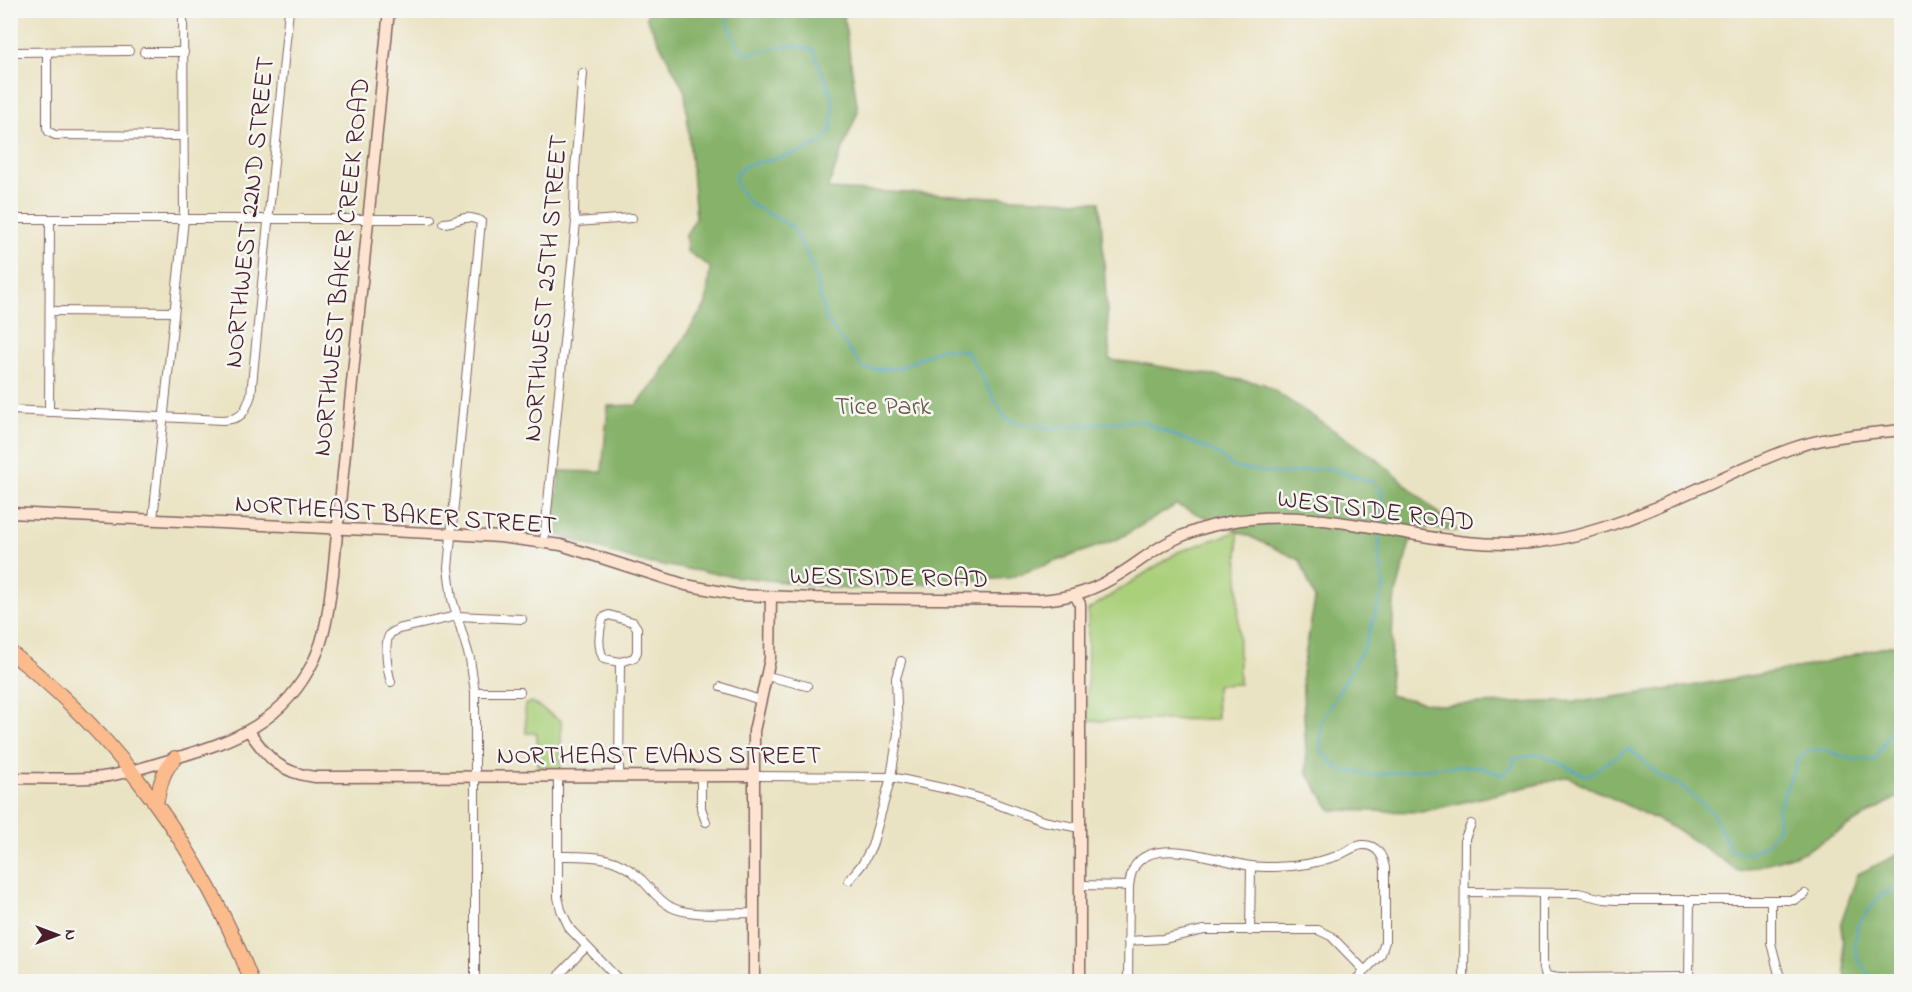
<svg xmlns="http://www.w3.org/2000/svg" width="1912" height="992" viewBox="0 0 1912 992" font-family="'Indie Flower',sans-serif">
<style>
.green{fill:#aad07b;stroke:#7a7853;stroke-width:1.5}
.forest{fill:#87b26b;stroke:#68684b;stroke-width:1.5}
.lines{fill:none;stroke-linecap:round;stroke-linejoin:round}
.stream{stroke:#53a7cf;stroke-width:2}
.street-casing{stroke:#826460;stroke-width:10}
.secondary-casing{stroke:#826460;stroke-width:13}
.highway-casing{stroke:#826460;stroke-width:16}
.street{stroke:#fff;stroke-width:8}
.secondary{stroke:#fde4d1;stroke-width:10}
.highway{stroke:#fbbb8c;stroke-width:14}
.labels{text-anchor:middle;stroke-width:5;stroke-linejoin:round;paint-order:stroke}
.street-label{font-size:26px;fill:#4a1f2b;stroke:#f6f6f2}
.park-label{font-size:26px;fill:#675443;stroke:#f6f6f2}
</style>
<rect width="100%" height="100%" fill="#f6f6f2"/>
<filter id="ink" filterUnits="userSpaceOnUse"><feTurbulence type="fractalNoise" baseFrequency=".0167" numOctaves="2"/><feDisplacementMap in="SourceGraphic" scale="12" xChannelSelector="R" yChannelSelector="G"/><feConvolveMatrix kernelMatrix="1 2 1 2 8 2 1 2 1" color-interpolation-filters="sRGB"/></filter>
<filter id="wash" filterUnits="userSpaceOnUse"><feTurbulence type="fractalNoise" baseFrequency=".008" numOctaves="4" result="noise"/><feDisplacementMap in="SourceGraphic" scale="24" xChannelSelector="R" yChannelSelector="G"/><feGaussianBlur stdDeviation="1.35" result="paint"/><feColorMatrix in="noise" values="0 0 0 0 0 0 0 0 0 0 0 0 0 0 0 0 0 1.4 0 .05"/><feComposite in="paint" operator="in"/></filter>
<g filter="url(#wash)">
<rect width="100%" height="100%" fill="#eae3c3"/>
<g class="green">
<polygon points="1238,531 1239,684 1216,685 1217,719 1087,721 1088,610 1178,552"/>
<polygon points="531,702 561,721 561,770 538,769 537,733 526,733 525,705"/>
</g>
<g class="forest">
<polygon points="650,11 843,11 858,111 827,189 1100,202 1110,360 1146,364 1264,384 1377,459 1458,531 1414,527 1394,602 1389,695 1437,705 1586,701 1691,686 1808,666 1901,643 1901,795 1804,852 1740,872 1676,829 1568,777 1422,812 1331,810 1307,773 1302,673 1315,599 1300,560 1238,531 1176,505 1118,539 1009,578 847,589 732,576 641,562 557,535 553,528 560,471 602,472 608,406 637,405 657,380 706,304 710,267 687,251 686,235 696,217 685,92 646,17"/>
<polygon points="1901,853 1901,981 1846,981 1841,922 1858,874"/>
</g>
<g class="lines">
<g class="stream">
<path d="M726,10C728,27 734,43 746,54C768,50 793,40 814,51L833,101L831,131L822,142L801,152L744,166L735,176L736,185L749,203L791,226L797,235L812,264L826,320L864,369H897L942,348L967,351L1005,418L1015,423L1053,428L1138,420L1215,452L1235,468L1281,474L1328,468L1372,482L1382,490L1380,525"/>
<polyline points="1380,534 1379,551 1384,588 1364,647 1320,724 1322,752 1339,769 1375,775 1439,767 1476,766 1503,775 1514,765 1513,759 1540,754 1587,776 1629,748 1662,778 1678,784 1712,812 1731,851 1747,854 1767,844 1778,828 1778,808 1800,756 1810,750 1826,750 1850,759 1875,760 1892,729 1895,699 1902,693"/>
<polyline points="1875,982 1858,960 1855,946 1858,924 1882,894 1902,887"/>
</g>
</g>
</g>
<g filter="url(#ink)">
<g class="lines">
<g class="street-casing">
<g id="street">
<polyline points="10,52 129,51"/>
<polyline points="47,52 47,128 49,132 55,135 184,136"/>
<polyline points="144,52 184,52"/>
<polyline points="10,219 431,219"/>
<polyline points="576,222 632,218"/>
<path d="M444,223C460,222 463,213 481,221L448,568L452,599L470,659L475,692V982"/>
<polyline points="50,311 174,312"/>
<path d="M10,410L223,420C242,419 245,413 251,395L289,10"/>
<polyline points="49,412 50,219"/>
<polyline points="153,519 184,219 183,10"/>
<polyline points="544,542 576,222 574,212 575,169 583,73"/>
<polyline points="767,676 807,686"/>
<path d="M391,682C388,673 383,643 390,634C392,632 396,631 398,629L457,616L522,619"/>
<polyline points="721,687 760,700"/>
<polyline points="475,692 520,692"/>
<polyline points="701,776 701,808 706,822"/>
<polyline points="754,776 891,777 947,789 986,800 1043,821 1080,828"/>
<polyline points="558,777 558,897 561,910 570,929 621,982"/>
<path d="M619,777L620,662L634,658L637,652V628L633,622L609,615L603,618C599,630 597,648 604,659L620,662"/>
<path d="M558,856C590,856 615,854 640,878C650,888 659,901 671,907C689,917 732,913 754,913"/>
<polyline points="849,880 863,863 872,846 891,777 898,734 896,678 901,661"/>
<polyline points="1080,885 1129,886"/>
<polyline points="1465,892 1578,893 1604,899 1616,900 1794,900 1805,894"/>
<polyline points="1543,893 1543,965 1546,976 1559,978 1689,977"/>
<polyline points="1771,900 1771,943 1781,982"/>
<polyline points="1250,931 1251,866"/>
<polyline points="1128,941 1163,939 1204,930 1318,930 1331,936 1364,970"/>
<polyline points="1689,980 1690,900"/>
<polyline points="557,982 561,973 586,947"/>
<path d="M1128,982L1129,886C1130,877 1132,867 1139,861C1162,838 1223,862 1251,866C1258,867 1266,867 1274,867C1295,867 1317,863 1337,856C1344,853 1354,846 1362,845C1377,844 1383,856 1385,868V942L1381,954L1354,982"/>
<polyline points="1464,982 1465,838 1471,824"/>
</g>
</g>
<g class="secondary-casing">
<g id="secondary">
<path d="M10,513L451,534L500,537L561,545L686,585L738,595L816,598L1039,600C1072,598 1095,590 1123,572C1139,562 1153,550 1169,542C1188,532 1208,526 1229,522C1333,502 1436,555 1540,542C1629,531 1707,479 1790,449C1826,436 1864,434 1902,430"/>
<polyline points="1075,595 1080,604 1080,982"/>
<path d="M249,731C268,759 281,773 315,777L754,776"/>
<path d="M10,778C40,778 72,780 102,777C125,774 149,766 172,759C236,740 284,723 315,658C327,631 329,603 333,574L389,10"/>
<polyline points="754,982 754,731 770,659 771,597"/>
</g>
</g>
<g class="highway-casing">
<g id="highway">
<path d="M10,652C119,736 203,854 252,982"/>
<path d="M156,804C160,786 162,771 175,758"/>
</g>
</g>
<use href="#street" class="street"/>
<use href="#secondary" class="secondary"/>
<use href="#highway" class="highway"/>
</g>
</g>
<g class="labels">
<g class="street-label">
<text transform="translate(248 212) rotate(-84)" y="9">NORTHWEST 22ND STREET</text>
<text transform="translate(340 267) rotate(-84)" y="9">NORTHWEST BAKER CREEK ROAD</text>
<text transform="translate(544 288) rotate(-85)" y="9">NORTHWEST 25TH STREET</text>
<text transform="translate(1376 509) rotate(7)" y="9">WESTSIDE ROAD</text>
<text transform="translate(396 513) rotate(4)" y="9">NORTHEAST BAKER STREET</text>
<text transform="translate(889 576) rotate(1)" y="9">WESTSIDE ROAD</text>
<text x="659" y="763">NORTHEAST EVANS STREET</text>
</g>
<g class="park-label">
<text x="883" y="414">Tice Park</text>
</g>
</g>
<rect width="1912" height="992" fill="none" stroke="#f6f6f2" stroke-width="36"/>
<g transform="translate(57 935) rotate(90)" stroke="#f6f6f2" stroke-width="4.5" paint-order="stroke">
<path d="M0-4.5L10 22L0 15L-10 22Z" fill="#4a1f2b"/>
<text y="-9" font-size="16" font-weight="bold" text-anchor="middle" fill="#4a1f2b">N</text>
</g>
</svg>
